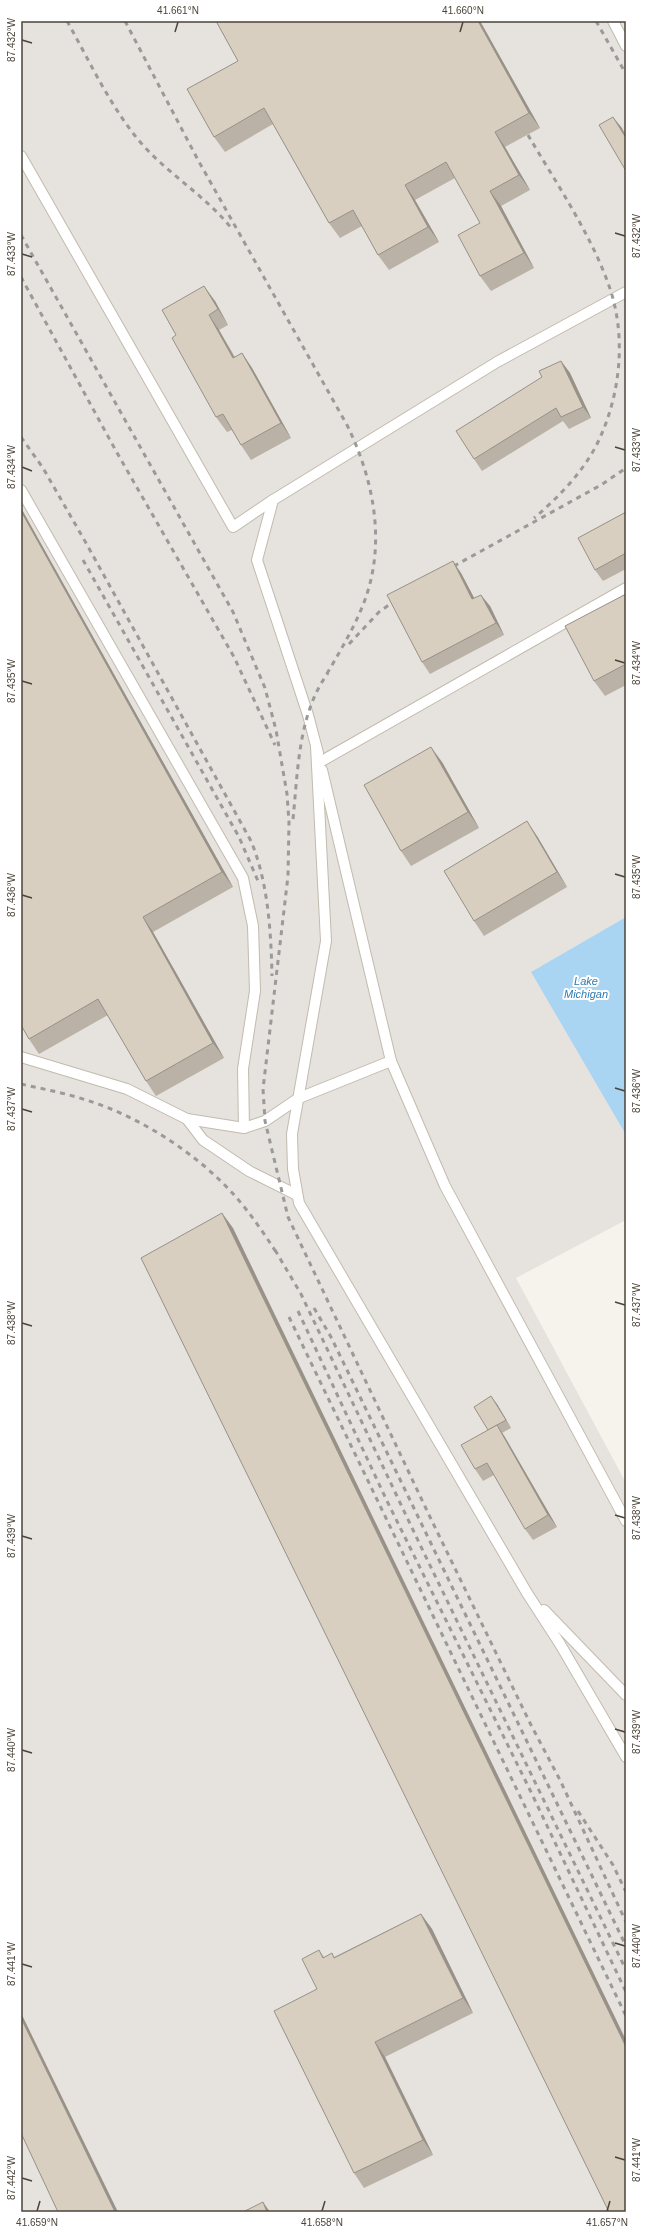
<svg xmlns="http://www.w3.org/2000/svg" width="647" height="2233" viewBox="0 0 647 2233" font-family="Helvetica,sans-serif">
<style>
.industrial{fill:#e6e2dd}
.water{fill:#a9d4f2}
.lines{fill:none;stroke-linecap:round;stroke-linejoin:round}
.service-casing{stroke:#c2bbae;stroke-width:12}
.service{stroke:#fff;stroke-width:10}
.rail{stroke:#9a9a9a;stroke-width:3;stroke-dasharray:5 5;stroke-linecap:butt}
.wall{fill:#bab2a6}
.shaded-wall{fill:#979187}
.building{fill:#d8cfc1;stroke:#979187}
.ticks{fill:none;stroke:#4b4439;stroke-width:1.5}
.labels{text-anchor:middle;stroke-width:4;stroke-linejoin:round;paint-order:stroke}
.water-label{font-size:11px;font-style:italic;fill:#2e7ab2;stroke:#fff}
.neatline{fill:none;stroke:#4b4439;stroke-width:1.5}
.ticks-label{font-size:10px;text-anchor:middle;fill:#4b4439}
</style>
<rect width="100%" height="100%" fill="#f6f3ec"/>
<polygon class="industrial" points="21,21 626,21 626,917 531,972 626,1135 626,1220 516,1278 626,1483 626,2212 21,2212"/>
<polygon class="water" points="626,917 626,1135 531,972"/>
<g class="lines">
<g class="service-casing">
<g id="service">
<polyline points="613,21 626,46"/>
<polyline points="21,156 233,527 273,500"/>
<polyline points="21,490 243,878 253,926 255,991 243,1069 244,1128"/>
<polyline points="316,746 326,941 292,1134 293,1169 299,1203 527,1593 560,1644 626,1757"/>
<polyline points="318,753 308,715 257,560 273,500 497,362 626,292"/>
<polyline points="320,762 626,588"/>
<polyline points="322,770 391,1061"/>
<polyline points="21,1057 127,1089 187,1119 244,1128 265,1121 299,1098 391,1061 445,1186 626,1521"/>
<polyline points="187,1119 203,1140 249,1171 297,1195"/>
<polyline points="544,1610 626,1695"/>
</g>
</g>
<use href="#service" class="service"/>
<g class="rail">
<path d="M67,21C90,62 111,108 141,143C169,175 206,196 232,229"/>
<path d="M125,21L198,160L347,425C374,480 387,545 363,605C353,630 339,653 325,677"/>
<polyline points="596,21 626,74"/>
<path d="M528,135C555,181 590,233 608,283C627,334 621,394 598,442C584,471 558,498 534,518"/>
<polyline points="21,235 233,612 265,688 276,730 287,794 289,822 288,876 263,1089 265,1121 288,1217 430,1517 531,1725 560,1780 626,1922"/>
<polyline points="21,277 116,451 234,657 275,745"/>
<path d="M21,437L43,468L86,543L251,841C268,882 271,931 272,976"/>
<polyline points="83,560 239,837 258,881"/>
<polyline points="445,571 601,485 626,468"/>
<polyline points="349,644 379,612 400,597"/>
<path d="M293,819C298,771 298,714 328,673"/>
<path d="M21,1084C43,1089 65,1093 86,1100C139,1116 198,1154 235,1196C251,1214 265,1235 278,1255"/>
<polyline points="275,1250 301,1294 423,1551 626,1970"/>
<polyline points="314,1308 331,1337 626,1946"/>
<polyline points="298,1311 387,1501 531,1792 626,1992"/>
<polyline points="289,1317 626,2016"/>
<polyline points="578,1811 613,1865 626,1892"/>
</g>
</g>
<g class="wall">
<polygon points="216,21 480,21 540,128 505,147 530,190 501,206 534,268 491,291 480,276 480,223 455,178 415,200 439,242 389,270 378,255 362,226 340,238 329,223 273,124 225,152 214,137 238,61"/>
<polygon points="215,301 228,325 219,330 235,357 242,353 252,368 291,438 251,460 241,445 232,430 227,432 216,417 176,335"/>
<polygon points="561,361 570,373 591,418 569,429 563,421 482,471 474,459"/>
<polygon points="21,508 233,887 153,932 224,1058 156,1096 146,1081 108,1015 39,1054 29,1039 21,1025"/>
<polygon points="626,512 626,569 603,581 595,570"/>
<polygon points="461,573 474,598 490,606 504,635 430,674 422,662"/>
<polygon points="626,594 626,685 605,696 594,681"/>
<polygon points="442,762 479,828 411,866 401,851"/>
<polygon points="537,836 567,887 484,936 474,921"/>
<polygon points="497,1404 511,1428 502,1433 557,1527 533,1540 525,1529 494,1475 483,1481 475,1469"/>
<polygon points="421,1914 432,1929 473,2013 385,2057 433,2155 364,2188 354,2173 317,1989 319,1950 324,1957 334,1957"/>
</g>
<g class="shaded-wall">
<polygon points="478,21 480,21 540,128 529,113"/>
<polygon points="613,117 622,128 626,136 626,138"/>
<polygon points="495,132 505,147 530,190 519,175"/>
<polygon points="405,185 415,200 439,242 428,227"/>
<polygon points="490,191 501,206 534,268 524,253"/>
<polygon points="204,286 215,301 228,325 218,309"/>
<polygon points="209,315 219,330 243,373 233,358"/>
<polygon points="242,353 252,368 291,438 281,423"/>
<polygon points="561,361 570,373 591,418 583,407"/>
<polygon points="21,508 233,887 222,872 21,511"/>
<polygon points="453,561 461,573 481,611 472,599"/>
<polygon points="481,595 490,606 504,635 496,623"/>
<polygon points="431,747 442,762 479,828 468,812"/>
<polygon points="527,821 537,836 567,887 557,872"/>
<polygon points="143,917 153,932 224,1058 213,1043"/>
<polygon points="222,1213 233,1228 626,2040 626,2047"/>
<polygon points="491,1396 497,1404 511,1428"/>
<polygon points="497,1425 505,1437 557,1527 548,1515"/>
<polygon points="421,1914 432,1929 473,2013 463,1998"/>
<polygon points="21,2013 118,2212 115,2212 21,2018"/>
<polygon points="375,2042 385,2057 433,2155 423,2140"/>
<polygon points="263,2202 270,2212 267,2212"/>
</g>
<g class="building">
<polygon points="216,21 478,21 529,113 495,132 519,175 490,191 524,253 480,276 458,235 480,223 446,162 405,185 428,227 378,255 353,210 329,223 264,108 214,137 187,89 238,61"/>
<polygon points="613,117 626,138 626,171 599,125"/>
<polygon points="204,286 218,309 209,315 233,358 242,353 281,423 241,445 223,414 216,417 172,338 176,335 162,310"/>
<polygon points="561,361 583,407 561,417 556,408 474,459 456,431 542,377 539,371"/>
<polygon points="21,511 222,872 143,917 213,1043 146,1081 98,999 29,1039 21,1025"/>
<polygon points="626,512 626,553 595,570 578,538"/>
<polygon points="453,561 472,599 481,595 496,623 422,662 387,595"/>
<polygon points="626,594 626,664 594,681 565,626"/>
<polygon points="431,747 468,812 401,851 364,785"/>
<polygon points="527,821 557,872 474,921 444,871"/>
<polygon points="222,1213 626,2047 626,2212 609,2212 141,1258"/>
<polygon points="491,1396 506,1420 488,1430 474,1407"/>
<polygon points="497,1425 548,1515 525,1529 487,1463 475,1469 461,1445"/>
<polygon points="421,1914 463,1998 375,2042 423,2140 354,2173 274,2011 317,1989 302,1959 319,1950 323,1958 332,1953 334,1958"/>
<polygon points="21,2018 115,2212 58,2212 21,2133"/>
<polygon points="263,2202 267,2212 243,2212"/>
</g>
<path class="ticks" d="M175,32L178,22M460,32L463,22M22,40L32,43M615,233L625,236M22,254L32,257M615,447L625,450M22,467L32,471M615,660L625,663M22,681L32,684M615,874L625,877M22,895L32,898M615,1088L625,1091M22,1109L32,1112M615,1302L625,1305M22,1323L32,1326M615,1515L625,1518M22,1536L32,1539M615,1729L625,1732M22,1750L32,1753M615,1943L625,1946M22,1964L32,1967M615,2157L625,2160M22,2178L32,2181M37,2211L40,2201M322,2211L325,2201M607,2211L610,2201"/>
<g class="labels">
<g class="water-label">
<text x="586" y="985">Lake<tspan x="586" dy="13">Michigan</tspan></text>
</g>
</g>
<rect width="647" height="2233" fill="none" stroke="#ffffff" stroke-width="44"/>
<rect x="22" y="22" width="603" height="2189" class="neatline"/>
<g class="ticks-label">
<text x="178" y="14">41.661°N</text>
<text x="463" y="14">41.660°N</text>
<text transform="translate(11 40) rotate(-90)" y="4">87.432°W</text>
<text transform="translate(636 236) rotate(-90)" y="4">87.432°W</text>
<text transform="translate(11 254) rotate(-90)" y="4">87.433°W</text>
<text transform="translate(636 450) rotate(-90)" y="4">87.433°W</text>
<text transform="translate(11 467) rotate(-90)" y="4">87.434°W</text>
<text transform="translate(636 663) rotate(-90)" y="4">87.434°W</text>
<text transform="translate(11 681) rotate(-90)" y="4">87.435°W</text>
<text transform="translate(636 877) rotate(-90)" y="4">87.435°W</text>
<text transform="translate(11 895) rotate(-90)" y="4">87.436°W</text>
<text transform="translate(636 1091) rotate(-90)" y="4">87.436°W</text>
<text transform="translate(11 1109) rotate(-90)" y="4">87.437°W</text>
<text transform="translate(636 1305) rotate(-90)" y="4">87.437°W</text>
<text transform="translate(11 1323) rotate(-90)" y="4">87.438°W</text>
<text transform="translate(636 1518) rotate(-90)" y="4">87.438°W</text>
<text transform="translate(11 1536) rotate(-90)" y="4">87.439°W</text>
<text transform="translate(636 1732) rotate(-90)" y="4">87.439°W</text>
<text transform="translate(11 1750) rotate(-90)" y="4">87.440°W</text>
<text transform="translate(636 1946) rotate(-90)" y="4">87.440°W</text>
<text transform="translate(11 1964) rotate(-90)" y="4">87.441°W</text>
<text transform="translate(636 2160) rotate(-90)" y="4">87.441°W</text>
<text transform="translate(11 2178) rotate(-90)" y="4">87.442°W</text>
<text x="37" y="2226">41.659°N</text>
<text x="322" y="2226">41.658°N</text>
<text x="607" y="2226">41.657°N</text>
</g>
</svg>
